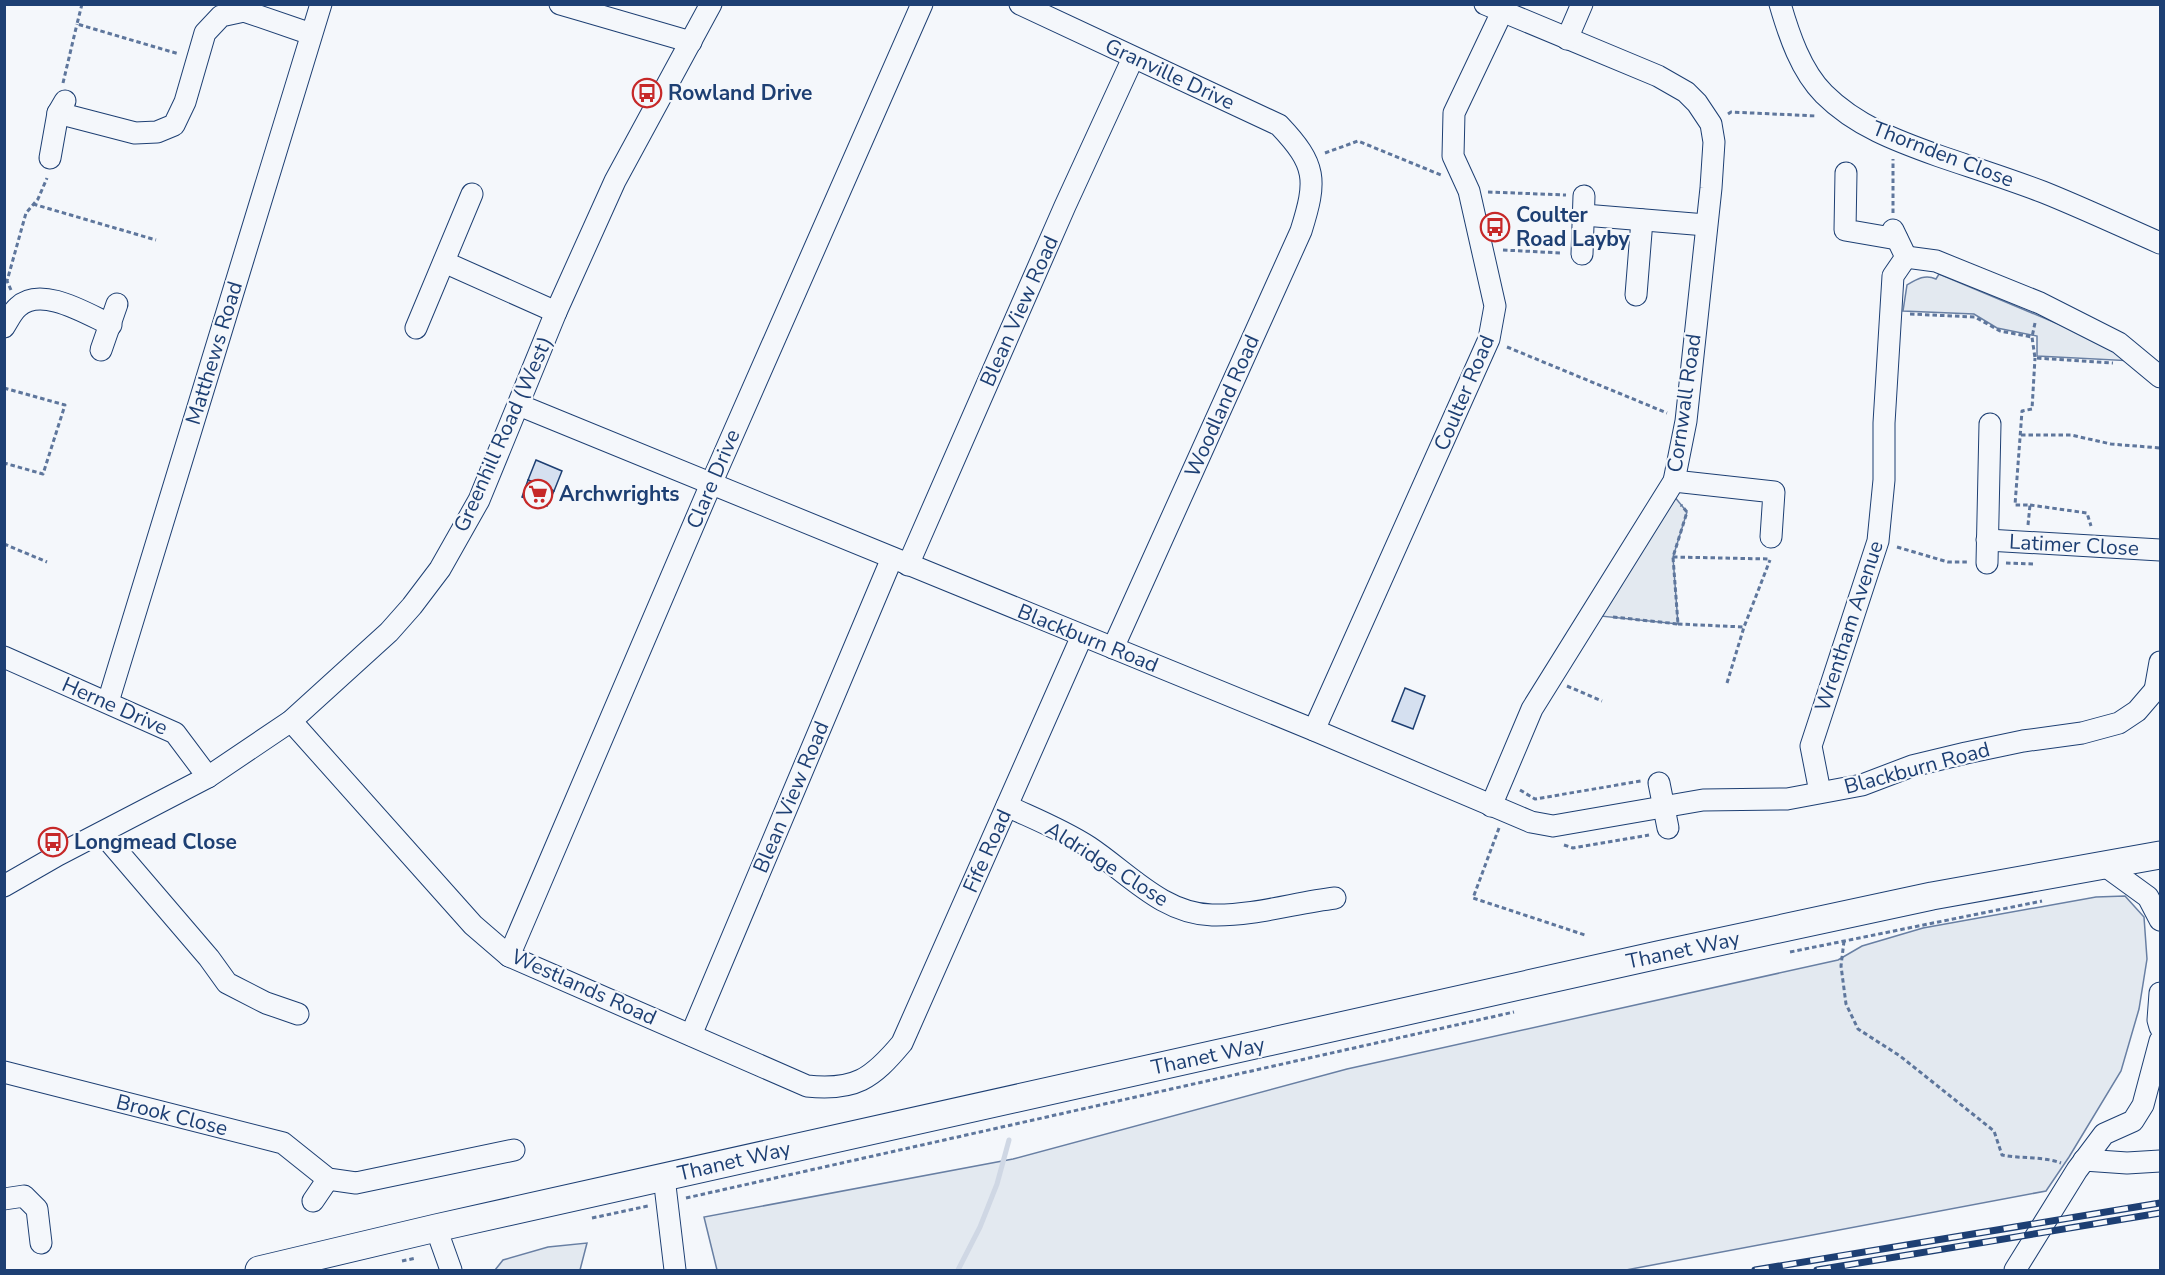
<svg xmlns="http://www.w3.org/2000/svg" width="2165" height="1275" viewBox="0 0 2165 1275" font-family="'Nunito Sans',sans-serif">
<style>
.green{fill:#e3e9f0;stroke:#687fa3;stroke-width:1.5}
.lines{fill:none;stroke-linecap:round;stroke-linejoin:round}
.stream{stroke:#cfd7e4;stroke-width:5}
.building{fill:#d5e0f0;stroke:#1d3f73;stroke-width:1.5}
.minor-casing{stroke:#1d3f73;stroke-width:23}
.major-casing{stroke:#1d3f73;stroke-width:29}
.path{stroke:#5e769c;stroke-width:3;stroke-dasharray:4.5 3;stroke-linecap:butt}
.minor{stroke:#f4f7fb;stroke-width:21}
.major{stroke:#f4f7fb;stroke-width:27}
.rail-casing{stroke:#1d3f73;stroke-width:7}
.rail{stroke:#f4f7fb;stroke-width:4.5;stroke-dasharray:14;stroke-linecap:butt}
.labels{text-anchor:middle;stroke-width:4.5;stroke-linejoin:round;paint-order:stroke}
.street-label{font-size:21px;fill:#1d3f73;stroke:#f4f7fb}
.poi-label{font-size:21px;font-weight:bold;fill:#1d3f73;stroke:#f4f7fb;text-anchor:start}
</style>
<rect width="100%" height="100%" fill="#f4f7fb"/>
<g class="green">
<path d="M1939,274L2120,350L2133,361L2037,356V336L1997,328L1974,314L1903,311L1907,285C1917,279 1925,274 1936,279Z"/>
<polygon points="1669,490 1687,512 1673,557 1678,624 1590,615"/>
<polygon points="2125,896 2144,917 2147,959 2139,1009 2121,1071 2069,1157 2046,1191 1626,1270 717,1270 704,1217 1013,1159 1347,1069 1838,960 1862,946 1923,928 2096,897"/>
<polygon points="587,1243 580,1270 495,1270 503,1260 548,1247"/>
</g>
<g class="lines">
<polyline class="stream" points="958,1270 980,1227 997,1184 1009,1140"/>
</g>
<g class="building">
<polygon points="536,460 562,471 554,491 528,480"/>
<polygon points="528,480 554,491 547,506 522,497"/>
<polygon points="1405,688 1425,696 1413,729 1392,721"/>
</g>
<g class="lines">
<g class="minor-casing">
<g id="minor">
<polyline points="560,4 691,42"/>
<path d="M1020,4L1279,125C1317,165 1317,180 1301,231L1113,648"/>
<polyline points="1485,4 1658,76 1686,92 1697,103 1711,124 1714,142 1711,188 1686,421 1674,481 1532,709 1491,806"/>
<path d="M1780,4C1789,35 1801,71 1824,94C1856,126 1897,141 1939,156C1974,168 2009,179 2043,192C2083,208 2121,226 2160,243"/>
<polyline points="1567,39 1582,4"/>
<polyline points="58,113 135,133 157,132 174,125 185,102 205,33 221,16 244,11 311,34"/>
<polyline points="50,158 58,113 65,101"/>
<polyline points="1846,173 1845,230 1897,239"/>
<polyline points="1584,215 1706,225"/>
<polyline points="1582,254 1584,196"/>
<polyline points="1906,257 1936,261 2040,303 2119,343 2160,377"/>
<polyline points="444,262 556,312"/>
<polyline points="1636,295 1642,220"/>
<path d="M4,327C8,321 12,312 18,307C41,285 87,314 111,325"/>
<polyline points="416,328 472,194"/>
<polyline points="101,350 117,304"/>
<polyline points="519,405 1314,730 1531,822 1553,826 1703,800 1787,799 1862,785 1912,766 1966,753 2023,741 2082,733 2119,723 2137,711 2155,690"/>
<polyline points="1674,481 1774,492 1771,537"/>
<polyline points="1987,540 2160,550"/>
<polyline points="1987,563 1990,424"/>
<polyline points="908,565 1065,206 1133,58"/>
<polyline points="4,657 175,733 208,777"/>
<polyline points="2155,690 2160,662"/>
<polyline points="108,702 321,4"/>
<path d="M291,721L473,925L509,956L807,1086C855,1091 872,1079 902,1043L1082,636"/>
<polyline points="1314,730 1489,339 1495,306 1469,191 1453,156 1454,113 1502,12"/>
<polyline points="1659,783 1668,828"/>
<polyline points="1820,792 1811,746 1878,541 1884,480 1884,423 1893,276 1906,257 1893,230"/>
<path d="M1007,806C1035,819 1063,830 1089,847C1128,873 1163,914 1212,915C1254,916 1294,903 1335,898"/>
<polyline points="102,833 209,958 227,983 266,1003 298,1014"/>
<polyline points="2104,865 2148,897 2160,920"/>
<polyline points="4,886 58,855 208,777 291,721 389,632 412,606 440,569 479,500 556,312 615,181 711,4"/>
<polyline points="509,956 711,484 922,4"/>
<polyline points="2160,993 2158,1020 2160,1027"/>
<polyline points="691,1035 892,558"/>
<polyline points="4,1072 283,1143 328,1179 356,1183 514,1150"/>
<polyline points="2084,1160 2127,1163 2160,1161"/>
<polyline points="664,1177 675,1270"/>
<polyline points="4,1199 24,1196 37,1209 41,1243"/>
<polyline points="313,1201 328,1179"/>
<polyline points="436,1228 451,1270"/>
<polyline points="2015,1270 2077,1170 2104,1134 2133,1121 2143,1105 2160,1041"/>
</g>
</g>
<g class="major-casing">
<polyline id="major" points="259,1270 436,1228 1658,955 1932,896 2160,855"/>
</g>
<g class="path">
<polyline points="82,4 77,24 179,54"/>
<polyline points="63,83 77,24"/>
<polyline points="1728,114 1731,112 1817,116"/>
<polyline points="1325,153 1358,141 1441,175"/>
<polyline points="1488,192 1566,195"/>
<polyline points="33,204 156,240"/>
<polyline points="1893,213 1893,159"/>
<polyline points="1503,250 1562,253"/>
<polyline points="11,290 7,281 26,213 38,199 47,178"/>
<polyline points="1910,314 1975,317 2000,331 2032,337"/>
<polyline points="2035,323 2032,337 2035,358 2113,363"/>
<polyline points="1507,347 1667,413"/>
<polyline points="4,388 65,405 43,474 4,463"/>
<polyline points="2021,435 2071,435 2111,444 2160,448"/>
<polyline points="2030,505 2087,513 2091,526"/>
<polyline points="2028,525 2030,505 2015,505 2022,411 2032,409 2035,358"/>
<polyline points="4,544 47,562"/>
<polyline points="1897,547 1948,562 1967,562"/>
<polyline points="1673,557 1770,559"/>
<polyline points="2006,563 2033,564"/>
<polyline points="1613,617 1678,624 1673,557 1687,512 1681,505"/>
<polyline points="1678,624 1744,627 1770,560"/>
<polyline points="1727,683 1744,627"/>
<polyline points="1567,686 1602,701"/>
<polyline points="1520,790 1535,799 1641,781"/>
<polyline points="1499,828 1473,898 1585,935"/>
<polyline points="1564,845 1573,848 1649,835"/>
<path d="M1844,941L1841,966L1846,1004L1858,1029L1900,1056L1994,1131L2002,1155C2021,1159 2042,1156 2061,1163"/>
<polyline points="1790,952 2042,901"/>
<polyline points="686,1198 1514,1012"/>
<polyline points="592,1218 648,1206"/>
<polyline points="402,1261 416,1258"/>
</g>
<use href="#minor" class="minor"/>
<use href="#major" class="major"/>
<g class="rail-casing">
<g id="rail">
<polyline points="1755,1270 2160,1203"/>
<polyline points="1817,1270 2160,1213"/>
</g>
</g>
<use href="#rail" class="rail"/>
</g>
<defs>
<g id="bus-ring" transform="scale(1.5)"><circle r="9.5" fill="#f4f7fb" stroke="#c62828" stroke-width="1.5"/><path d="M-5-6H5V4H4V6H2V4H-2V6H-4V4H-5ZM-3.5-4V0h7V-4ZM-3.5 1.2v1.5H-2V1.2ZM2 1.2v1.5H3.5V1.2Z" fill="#c62828"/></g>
<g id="supermarket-ring" transform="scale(1.5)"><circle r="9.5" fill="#f4f7fb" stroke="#c62828" stroke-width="1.5"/><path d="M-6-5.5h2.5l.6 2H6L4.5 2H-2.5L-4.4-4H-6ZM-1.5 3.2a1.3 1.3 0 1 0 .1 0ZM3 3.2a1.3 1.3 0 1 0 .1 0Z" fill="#c62828"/></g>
</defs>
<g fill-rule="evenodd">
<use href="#bus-ring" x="647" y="93"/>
<use href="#bus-ring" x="1495" y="227"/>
<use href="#supermarket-ring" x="538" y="494"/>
<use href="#bus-ring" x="53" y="842"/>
</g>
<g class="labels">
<g class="street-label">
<text transform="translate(1170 74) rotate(25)" y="7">Granville Drive</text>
<text transform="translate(1943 154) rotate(21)" y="7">Thornden Close</text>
<text transform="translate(1019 311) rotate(-66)" y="7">Blean View Road</text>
<text transform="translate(214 353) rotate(-73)" y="7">Matthews Road</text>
<text transform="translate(1464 393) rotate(-67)" y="7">Coulter Road</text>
<text transform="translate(1684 403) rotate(-82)" y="7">Cornwall Road</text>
<text transform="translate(1222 406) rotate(-66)" y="7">Woodland Road</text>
<text transform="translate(503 434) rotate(-66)" y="7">Greenhill Road (West)</text>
<text transform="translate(713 479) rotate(-67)" y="7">Clare Drive</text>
<text transform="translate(2074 545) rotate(3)" y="7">Latimer Close</text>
<text transform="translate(1849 626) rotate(-72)" y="7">Wrentham Avenue</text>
<text transform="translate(1088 638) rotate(22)" y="7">Blackburn Road</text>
<text transform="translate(115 706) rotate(24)" y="7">Herne Drive</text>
<text transform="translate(1917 768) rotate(-15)" y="7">Blackburn Road</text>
<text transform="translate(791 797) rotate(-67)" y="7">Blean View Road</text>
<text transform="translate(987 851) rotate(-66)" y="7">Fife Road</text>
<text transform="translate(1107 864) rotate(32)" y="7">Aldridge Close</text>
<text transform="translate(1683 950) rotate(-12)" y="7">Thanet Way</text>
<text transform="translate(584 987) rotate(24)" y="7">Westlands Road</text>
<text transform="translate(1208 1056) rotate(-12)" y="7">Thanet Way</text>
<text transform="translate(172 1115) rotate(14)" y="7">Brook Close</text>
<text transform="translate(734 1161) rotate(-13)" y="7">Thanet Way</text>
</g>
<g class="poi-label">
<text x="668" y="100">Rowland Drive</text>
<text x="1516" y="222">Coulter<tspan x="1516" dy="24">Road Layby</tspan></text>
<text x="559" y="501">Archwrights</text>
<text x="74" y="849">Longmead Close</text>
</g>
</g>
<rect width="2165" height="1275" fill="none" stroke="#1d3f73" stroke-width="12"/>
</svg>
